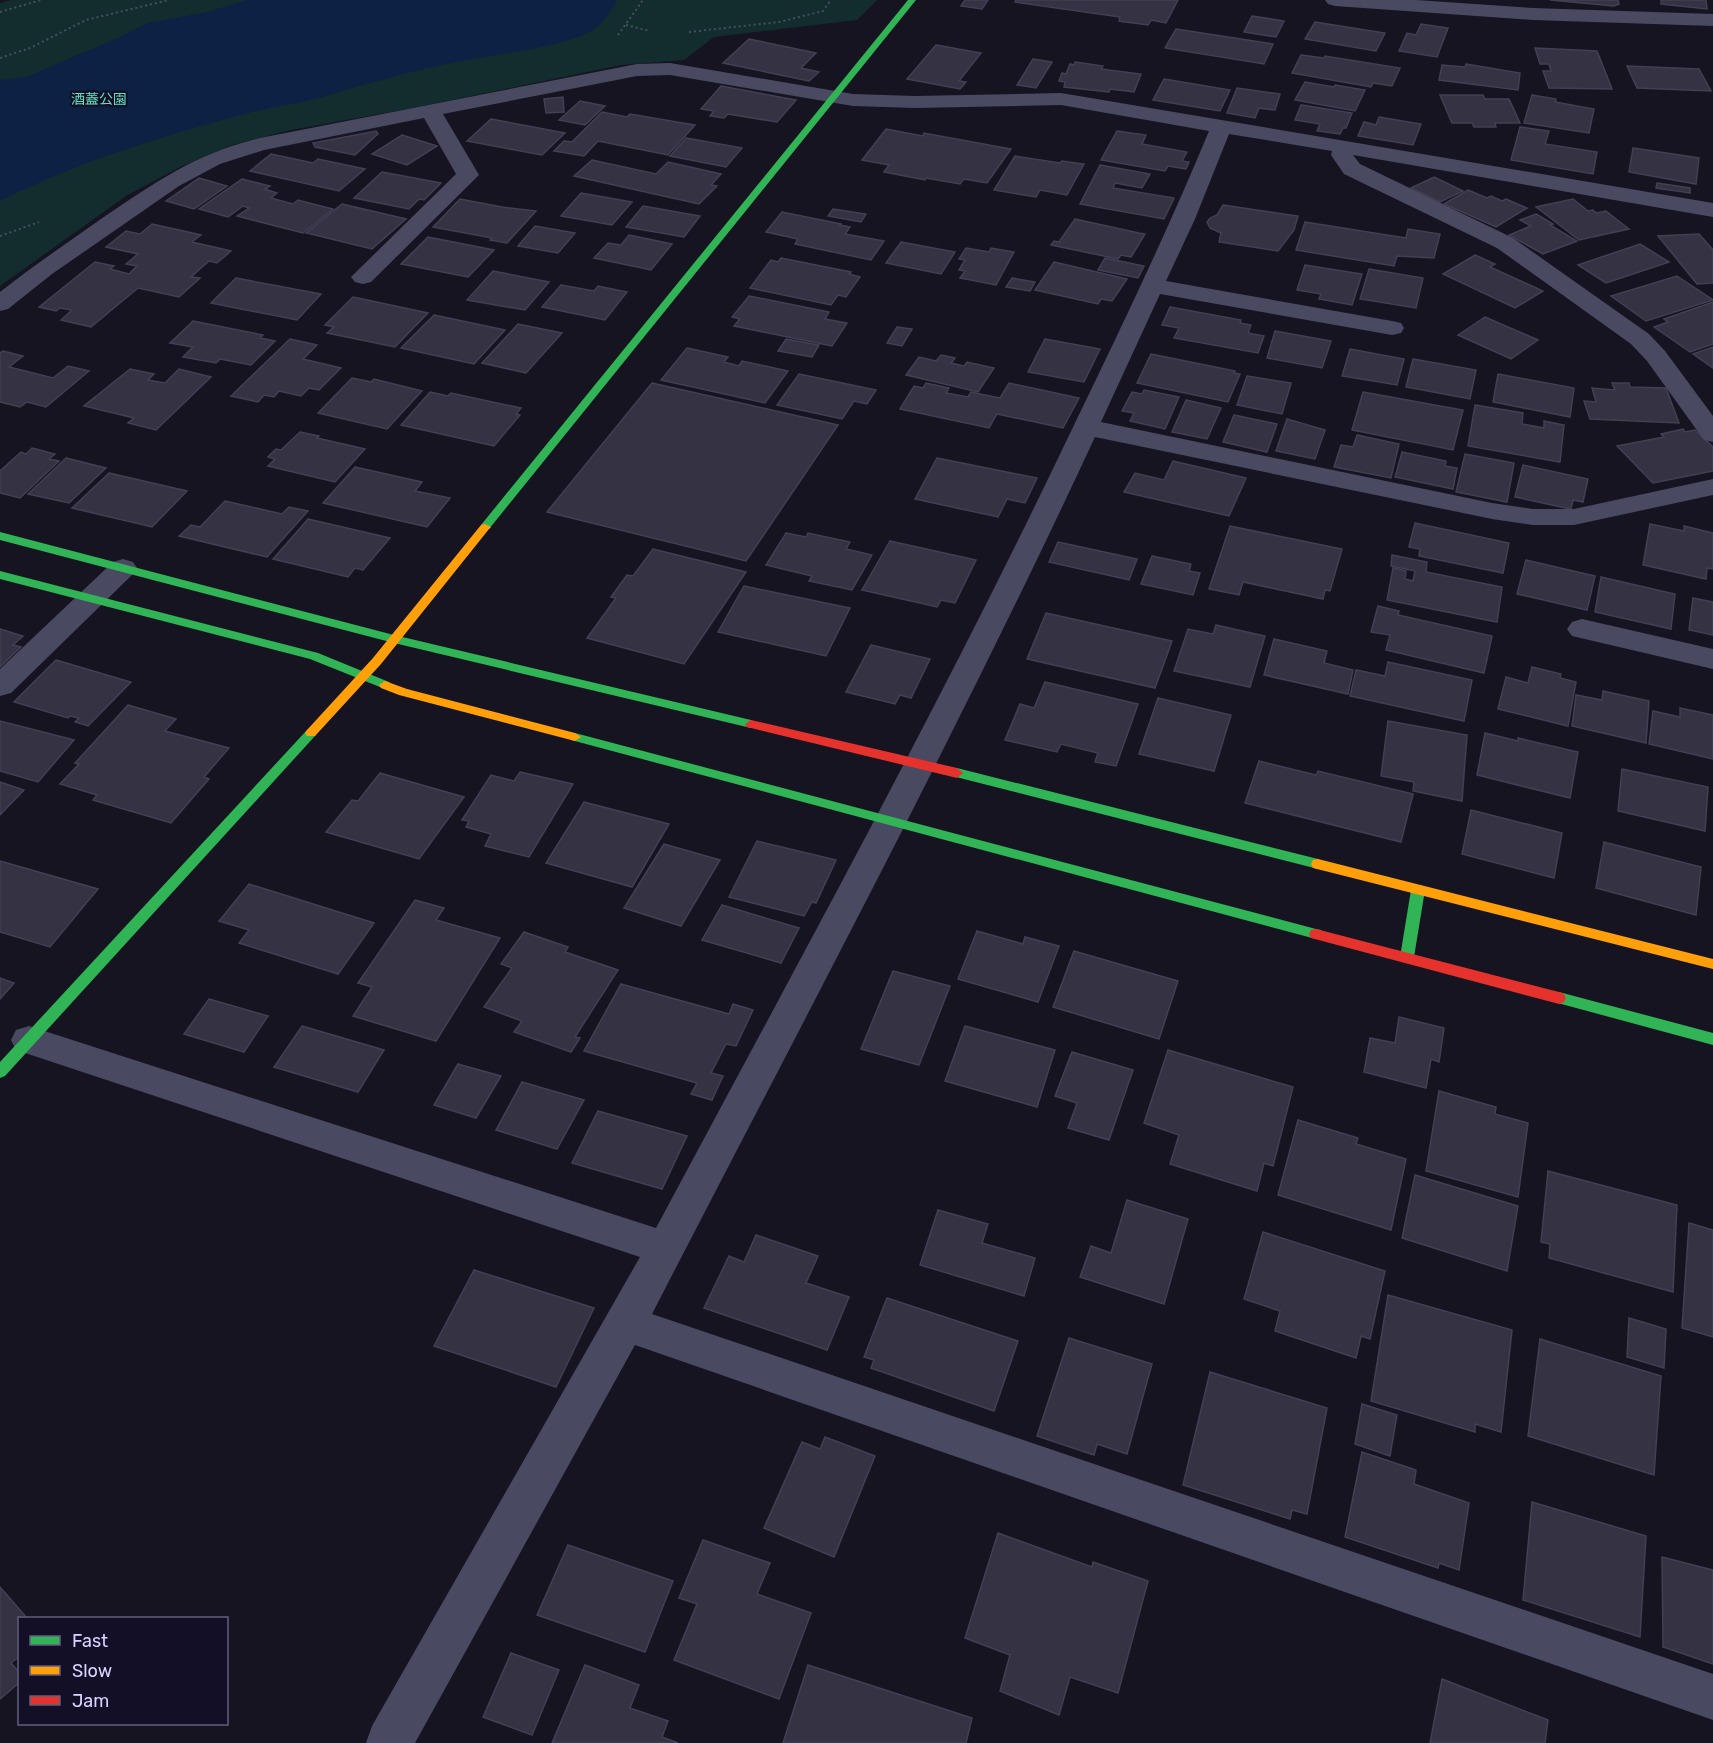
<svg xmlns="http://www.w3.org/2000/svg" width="1713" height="1743" viewBox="0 0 1713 1743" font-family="Rubik,'Noto Sans JP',sans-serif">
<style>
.green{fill:#132c2d}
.water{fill:#0d2144}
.building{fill:#343243;stroke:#433f54;stroke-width:1.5}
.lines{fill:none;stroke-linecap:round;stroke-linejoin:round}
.path{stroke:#44505f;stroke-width:2;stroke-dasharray:2 3;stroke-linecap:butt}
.street{fill:#4a4962;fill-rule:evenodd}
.fast{fill:#30b455;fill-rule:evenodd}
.slow{fill:#ff9f0a;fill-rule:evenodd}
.jam{fill:#e5322d;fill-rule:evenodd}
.labels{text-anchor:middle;stroke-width:4.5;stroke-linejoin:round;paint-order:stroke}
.far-park-label{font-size:14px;fill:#5fe0c0;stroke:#130f26}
</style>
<rect width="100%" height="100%" fill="#161421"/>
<polygon class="green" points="11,0 877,0 857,20 714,37 684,60 621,65 418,107 291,130 232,145 182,166 126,196 0,286 0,3"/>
<path class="water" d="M247,0H617C607,19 596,32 575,38C533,52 489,55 446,64C400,73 355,88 310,100C291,105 271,107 252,112C166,135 79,161 0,201V80L26,77L118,38L147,23L207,12Z"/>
<g class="building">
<polygon points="965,0 988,0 982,9 961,6"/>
<polygon points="1016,0 1178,0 1166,23 1151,20 1148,25 1119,21 1120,17 1015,2"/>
<polygon points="1550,0 1618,0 1619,4 1614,6"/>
<polygon points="1661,0 1706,0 1707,9 1661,4"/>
<polygon points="1252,16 1284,21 1276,37 1244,32"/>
<polygon points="1315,22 1385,33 1376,51 1305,39"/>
<polygon points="1421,24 1448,28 1437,57 1399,51 1407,33 1416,35"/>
<polygon points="1176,29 1273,44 1264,64 1165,48"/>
<polygon points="749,39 816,53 801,68 819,72 809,81 723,63"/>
<polygon points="936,45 981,53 959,81 966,82 960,89 907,79"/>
<polygon points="1535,48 1597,51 1612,89 1549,88 1543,71 1551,71 1549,64 1540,64"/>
<polygon points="1301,55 1324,58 1325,56 1400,68 1392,86 1373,83 1371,87 1292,73"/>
<polygon points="1033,59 1052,62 1036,88 1017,85"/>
<polygon points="1075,62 1103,66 1101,69 1141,74 1134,92 1110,89 1109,92 1064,87 1065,82 1059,81 1062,73 1066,74 1070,64 1074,65"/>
<polygon points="1466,64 1520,73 1518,90 1439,80 1442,65 1465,67"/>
<polygon points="1627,66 1699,69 1711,91 1637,88"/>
<polygon points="1164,79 1230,90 1220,111 1153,100"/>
<polygon points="1305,82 1334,87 1335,85 1365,90 1355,111 1295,100"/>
<polygon points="721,86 796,100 777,122 728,114 724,118 710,116 714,111 701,109"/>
<polygon points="1237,88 1280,94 1275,110 1259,108 1255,118 1227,113"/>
<polygon points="1440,95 1483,95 1485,99 1509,99 1520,123 1495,123 1496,127 1474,127 1472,123 1452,123"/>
<polygon points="1532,95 1556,99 1555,102 1594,109 1589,133 1524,123"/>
<polygon points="563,97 564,112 546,113 544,99"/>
<polygon points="580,101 605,106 585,125 559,120"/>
<polygon points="1301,105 1302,105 1352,113 1346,128 1343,128 1340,134 1317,131 1320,124 1295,120"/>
<polygon points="602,112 627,117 630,114 695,125 668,155 598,141 584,156 554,151 564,141 572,142"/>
<polygon points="1379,117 1421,124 1413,145 1358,136 1364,122 1376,125"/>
<polygon points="491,119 565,133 542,155 467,141"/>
<polygon points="1520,127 1549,131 1545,144 1597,152 1593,174 1511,160"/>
<polygon points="886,129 923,136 924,133 1011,149 987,183 964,179 960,184 926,178 925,180 884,172 889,165 862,160"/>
<polygon points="376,131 378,134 355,155 315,147 313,143"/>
<polygon points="1117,131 1146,135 1142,144 1187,152 1182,161 1189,162 1186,169 1168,166 1165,171 1101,160"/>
<polygon points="402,135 437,146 407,165 372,154"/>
<polygon points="686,138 742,148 726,167 670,156"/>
<polygon points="1633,148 1699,158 1696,184 1629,172"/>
<polygon points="271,154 313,163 318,159 365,169 339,191 250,171"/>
<polygon points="1015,156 1060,163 1062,161 1084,164 1067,195 1040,190 1036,197 994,190"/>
<polygon points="592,160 656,174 668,162 721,174 711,185 717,186 699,204 574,176"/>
<polygon points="1100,165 1150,174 1142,188 1115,183 1113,188 1174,198 1164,219 1080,204"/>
<polygon points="382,172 441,183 424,200 419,199 409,209 354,198"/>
<polygon points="1434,177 1463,191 1440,202 1411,188"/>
<polygon points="199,178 227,186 194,209 166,201"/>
<polygon points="242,179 270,186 265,189 277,193 271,198 293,204 298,200 333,209 303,233 237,216 249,208 243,206 228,217 199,209"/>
<polygon points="1657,183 1690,188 1690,193 1656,188"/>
<polygon points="1468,190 1487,198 1491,196 1502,201 1506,199 1527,208 1496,227 1444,204"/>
<polygon points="581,193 632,202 612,225 561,216"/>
<polygon points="460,199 502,207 536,211 507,243 490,240 492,238 433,227"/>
<polygon points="1573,199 1588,211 1593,210 1596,213 1606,211 1629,229 1579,240 1536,207"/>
<polygon points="342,204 406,219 372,249 306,233"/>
<polygon points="1223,205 1298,216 1294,230 1278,251 1219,242 1221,233 1210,228 1207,222 1210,218 1217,215"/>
<polygon points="643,206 700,216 684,237 626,227"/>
<polygon points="833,209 866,214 861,222 828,216"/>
<polygon points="782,212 841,224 840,225 850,227 845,234 884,241 871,260 795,244 798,239 766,232"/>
<polygon points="1536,214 1553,224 1550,225 1577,241 1543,254 1509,235 1531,226 1520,220"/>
<polygon points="1075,219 1139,233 1145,234 1131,257 1121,255 1118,259 1051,245 1054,241 1059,242"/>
<polygon points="1305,222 1406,238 1408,229 1440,234 1434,258 1397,256 1394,266 1296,250"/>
<polygon points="152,224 201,235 192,242 231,251 217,263 209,261 191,277 200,278 179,297 138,288 91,327 61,320 72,310 60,308 56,311 39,307 95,262 114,266 110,269 129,274 137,266 126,264 138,254 106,247 126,231 140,234"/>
<polygon points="535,226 575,233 558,253 518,246"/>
<polygon points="1699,234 1713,250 1713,283 1697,284 1658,236"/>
<polygon points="629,235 672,244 651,270 594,258 608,243 621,245"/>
<polygon points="428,237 494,250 468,277 401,264"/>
<polygon points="901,242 955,252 941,274 886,263"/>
<polygon points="1640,244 1669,262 1606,283 1578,265"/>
<polygon points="966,248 989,252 991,248 1014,252 996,285 960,278 965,271 959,270 965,260 959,259"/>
<polygon points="1475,255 1495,264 1490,267 1543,291 1515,308 1443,274"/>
<polygon points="781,258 851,272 849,274 860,277 846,297 838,295 831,305 750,288 771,260 778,262"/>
<polygon points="1105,258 1144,266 1138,278 1098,270"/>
<polygon points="1054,262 1127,279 1112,301 1101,299 1098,304 1035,290"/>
<polygon points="1305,265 1362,274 1352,305 1319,299 1321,294 1297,290"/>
<polygon points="1369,269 1423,278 1416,308 1360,299"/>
<polygon points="493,271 549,282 525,310 467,300"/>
<polygon points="1677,276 1713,300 1646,321 1611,296"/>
<polygon points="236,278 321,294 297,320 211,303"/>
<polygon points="1012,278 1035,282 1030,291 1006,287"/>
<polygon points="561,285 594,291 598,286 627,292 605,320 542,307"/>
<polygon points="749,296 829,312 825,319 847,323 832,346 734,326 740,319 732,317"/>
<polygon points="353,297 428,313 395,347 327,333 334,327 325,325"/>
<polygon points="1713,302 1713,344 1690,352 1654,327 1668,322 1664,319"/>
<polygon points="1170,307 1241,320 1240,323 1251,325 1248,333 1264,336 1258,353 1174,338 1179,328 1162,325"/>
<polygon points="434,315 505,330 474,364 401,348"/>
<polygon points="1485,317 1538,340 1511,359 1458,335"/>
<polygon points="193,321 263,335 260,338 275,341 251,365 220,359 216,363 183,357 193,347 170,343"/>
<polygon points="518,324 562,333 526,373 482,363"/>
<polygon points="897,327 912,329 902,346 887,343"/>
<polygon points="1275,331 1331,341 1322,368 1267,358"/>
<polygon points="290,339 317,345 303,359 341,368 319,390 309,388 301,396 279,391 274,397 264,395 258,402 231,396"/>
<polygon points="786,339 819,345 812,357 778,351"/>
<polygon points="1045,339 1100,349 1084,382 1028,372"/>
<polygon points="1713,347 1713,368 1693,354"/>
<polygon points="687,348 728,357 724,362 739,366 742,361 788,371 765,403 661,380"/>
<polygon points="1350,349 1404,359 1397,385 1342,376"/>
<polygon points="3,351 23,356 9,367 53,378 68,366 89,371 46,407 27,402 20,407 0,402 0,353"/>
<polygon points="1151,354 1235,371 1234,373 1240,374 1228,402 1137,383"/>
<polygon points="941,355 955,358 951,363 964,366 967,362 994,368 978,392 906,375 919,357 936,361"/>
<polygon points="1413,359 1476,370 1470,399 1406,387"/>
<polygon points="130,369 154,374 148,380 165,383 179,369 211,377 156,430 128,423 134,418 84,406"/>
<polygon points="799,374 876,390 867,404 854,401 842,419 777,405"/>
<polygon points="1498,374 1574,388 1570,417 1493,402"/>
<polygon points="1247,376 1291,383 1282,414 1237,405"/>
<polygon points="352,378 371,382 374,379 422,391 387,429 318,413"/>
<polygon points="652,383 838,425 746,561 547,512"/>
<polygon points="926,383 949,388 946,393 968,397 971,392 1000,398 1009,383 1079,398 1063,428 997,414 989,428 900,409 914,386 923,388"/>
<polygon points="1612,383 1629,383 1630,387 1666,388 1679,423 1590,419 1584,401 1596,402 1592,388 1615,390"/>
<polygon points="1144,390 1179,397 1165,429 1130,421 1134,413 1122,411 1132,392 1142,394"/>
<polygon points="430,392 448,396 451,393 521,408 516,414 520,415 494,446 401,425"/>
<polygon points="1363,392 1463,410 1453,450 1352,430"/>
<polygon points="1186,400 1221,408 1207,439 1172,432"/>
<polygon points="1475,405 1523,413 1522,424 1544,428 1544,421 1564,425 1560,462 1468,446"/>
<polygon points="1234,415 1277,424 1267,452 1223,442"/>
<polygon points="1287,419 1325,430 1315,459 1276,451"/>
<polygon points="1683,429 1685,432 1695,430 1713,447 1713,471 1653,483 1617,446 1664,437 1661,434"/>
<polygon points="300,432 319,436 317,438 365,449 335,482 268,466 275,459 268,457 276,449 281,450"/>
<polygon points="1357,435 1399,444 1391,478 1334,467 1341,445 1353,447"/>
<polygon points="32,448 55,454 49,459 59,461 20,498 0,493 0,471 21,452 26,454"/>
<polygon points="1402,452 1446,461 1445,466 1457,468 1453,489 1395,477"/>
<polygon points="1465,454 1514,463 1507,502 1456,492"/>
<polygon points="66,458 106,468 69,503 28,494"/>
<polygon points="937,458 1037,478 1025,503 1007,499 998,517 915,499"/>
<polygon points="1173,461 1246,478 1229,516 1124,492 1135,473 1164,480"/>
<polygon points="1523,465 1588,479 1583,502 1573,500 1571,509 1515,497"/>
<polygon points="355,467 422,482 415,491 450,498 427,527 323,503"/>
<polygon points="109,473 187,491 152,527 72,508"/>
<polygon points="225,501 282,514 289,507 308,511 267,557 179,536 191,525 200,527"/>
<polygon points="308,519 390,538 363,570 355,568 348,577 273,559"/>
<polygon points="1415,523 1509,543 1503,573 1419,556 1420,549 1409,547"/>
<polygon points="1650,524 1684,531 1684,526 1713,533 1713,569 1707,568 1706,579 1643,565"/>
<polygon points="1230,526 1342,549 1330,591 1325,590 1323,599 1243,582 1239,595 1209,589"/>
<polygon points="786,533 806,537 808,533 850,542 846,549 872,555 852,590 809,581 812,576 766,565"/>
<polygon points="890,541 976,560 955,603 941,600 937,607 862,590"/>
<polygon points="1058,542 1137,559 1129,580 1049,562"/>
<polygon points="653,549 746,572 684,664 587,638 616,598 611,597 627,575 633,576"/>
<polygon points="1392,555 1427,562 1426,572 1502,587 1497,622 1387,600 1393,568 1406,571 1405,579 1413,581 1415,571 1391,566"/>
<polygon points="1152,556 1191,564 1189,571 1200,573 1193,595 1141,584"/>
<polygon points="1526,560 1595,576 1587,610 1517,594"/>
<polygon points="1601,577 1675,594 1671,629 1595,612"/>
<polygon points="744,586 850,608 826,656 718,632"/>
<polygon points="1693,598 1713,602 1713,635 1689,630"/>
<polygon points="1378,606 1399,611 1398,615 1492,636 1484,673 1386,650 1390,635 1371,632"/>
<polygon points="1046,613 1172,641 1155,688 1027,659"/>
<polygon points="1216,625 1265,636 1250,687 1174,671 1188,629 1213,634"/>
<polygon points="0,629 23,636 13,645 21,647 0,667"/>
<polygon points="1274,639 1327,651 1324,663 1353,670 1348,694 1264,675"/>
<polygon points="871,645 930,659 911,698 900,695 895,704 846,692"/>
<polygon points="56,660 131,682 88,726 75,722 79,718 70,716 68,718 14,702"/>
<polygon points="1388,662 1472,680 1464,721 1350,696 1356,670 1385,676"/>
<polygon points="1532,667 1561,674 1560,678 1576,682 1568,726 1498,709 1506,677 1528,683"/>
<polygon points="1045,682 1138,704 1116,766 1095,762 1098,753 1061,744 1057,752 1005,740 1020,704 1034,708"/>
<polygon points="1603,691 1649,701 1646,743 1572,726 1576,695 1602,700"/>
<polygon points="1158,698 1231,715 1214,771 1139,754"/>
<polygon points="128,705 176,719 165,731 229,748 204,777 209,779 171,823 93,800 97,795 60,784 79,764 75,763"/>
<polygon points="1680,708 1713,715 1713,759 1649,744 1653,711 1680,717"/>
<polygon points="0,721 74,740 38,782 0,771"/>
<polygon points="1388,721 1467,735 1462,801 1413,791 1414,782 1381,776"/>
<polygon points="1485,733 1518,741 1518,738 1578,752 1570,798 1477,775"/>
<polygon points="1259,761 1316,775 1318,771 1413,794 1401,842 1245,803"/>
<polygon points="1622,769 1708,787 1705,831 1618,811"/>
<polygon points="520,772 573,784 529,857 485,846 491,834 466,827 469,821 462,820 491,775 514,781"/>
<polygon points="380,773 464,797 419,859 326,832 352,800 358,801"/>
<polygon points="0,782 24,790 0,815"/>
<polygon points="584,802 669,824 632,887 546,863"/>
<polygon points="1471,810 1562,833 1554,878 1462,854"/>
<polygon points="757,841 836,860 816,903 812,902 804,916 729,897"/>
<polygon points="1604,842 1701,867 1696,915 1596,888"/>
<polygon points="664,844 720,860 681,926 624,908"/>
<polygon points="0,861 98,889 50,947 0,932"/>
<polygon points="249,884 374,923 338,974 239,943 249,930 219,921"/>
<polygon points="415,900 444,908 436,920 500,938 436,1041 353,1016 372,987 358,983"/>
<polygon points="722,905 799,928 781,963 702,940"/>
<polygon points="977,931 1023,944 1025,937 1059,946 1038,1002 958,979"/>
<polygon points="524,932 568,947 565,952 618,970 575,1037 580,1038 571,1052 514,1032 522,1021 484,1007 512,968 501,964"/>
<polygon points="1074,951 1178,981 1159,1039 1053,1007"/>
<polygon points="893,971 950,986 919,1065 861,1049"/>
<polygon points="0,978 14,983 0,999"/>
<polygon points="621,984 729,1014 733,1004 753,1010 736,1046 726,1044 711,1073 723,1076 712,1100 691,1094 697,1083 584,1051"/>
<polygon points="209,999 268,1016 244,1052 184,1034"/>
<polygon points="1399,1017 1444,1028 1439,1062 1431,1059 1426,1088 1364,1072 1370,1038 1395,1043"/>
<polygon points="302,1026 384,1050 358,1092 274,1067"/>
<polygon points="965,1026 1055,1050 1037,1107 945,1081"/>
<polygon points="1168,1050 1293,1087 1273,1166 1264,1163 1257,1191 1170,1164 1179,1135 1144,1123"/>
<polygon points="1072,1052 1133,1070 1109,1140 1068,1128 1077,1103 1055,1096"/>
<polygon points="458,1064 501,1076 476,1118 434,1105"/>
<polygon points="522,1082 584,1100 557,1149 496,1130"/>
<polygon points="1439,1091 1496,1107 1495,1114 1528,1123 1518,1197 1426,1171"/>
<polygon points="598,1111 687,1136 662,1189 572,1163"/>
<polygon points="1298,1120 1358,1138 1356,1144 1406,1159 1391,1230 1278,1195"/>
<polygon points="1548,1171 1677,1205 1673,1292 1549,1258 1550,1244 1541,1242"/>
<polygon points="1415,1175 1518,1206 1507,1271 1402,1238"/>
<polygon points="1127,1200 1188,1219 1164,1304 1080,1277 1091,1246 1111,1253"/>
<polygon points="938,1210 988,1224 982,1243 1035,1258 1024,1296 920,1265"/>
<polygon points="1689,1223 1713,1230 1713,1337 1682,1328"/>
<polygon points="1263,1232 1385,1271 1370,1339 1361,1336 1356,1358 1275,1331 1280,1311 1244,1299"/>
<polygon points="756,1235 818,1256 806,1283 849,1297 827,1350 704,1308 729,1256 744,1262"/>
<polygon points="474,1270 594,1308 556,1387 434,1346"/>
<polygon points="1388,1295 1512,1330 1501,1432 1475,1424 1475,1432 1371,1401"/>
<polygon points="887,1298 1018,1341 994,1411 871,1368 874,1360 864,1357"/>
<polygon points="1629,1318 1666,1329 1664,1368 1627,1357"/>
<polygon points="1069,1338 1152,1364 1127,1454 1097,1444 1094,1455 1037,1436"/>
<polygon points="1540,1339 1661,1376 1654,1475 1528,1436"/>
<polygon points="1210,1372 1327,1408 1307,1514 1292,1510 1290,1519 1183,1485"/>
<polygon points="1362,1404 1397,1415 1390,1456 1355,1444"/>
<polygon points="825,1437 875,1456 834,1557 764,1528 802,1442 820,1449"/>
<polygon points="1362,1452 1416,1470 1414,1484 1469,1503 1459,1570 1439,1563 1438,1568 1345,1537"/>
<polygon points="1532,1502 1646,1536 1640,1637 1523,1600"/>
<polygon points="998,1533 1092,1567 1093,1562 1148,1581 1118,1693 1070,1677 1059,1715 1000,1691 1010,1655 965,1638"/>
<polygon points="703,1540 770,1563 757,1594 811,1613 779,1699 674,1660 697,1604 679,1598"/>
<polygon points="568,1545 673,1581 645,1652 537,1615"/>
<polygon points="1662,1557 1713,1570 1713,1664 1663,1647"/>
<polygon points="0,1587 27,1618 20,1618 20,1656 11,1663 20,1673 20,1682 0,1699"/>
<polygon points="511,1653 559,1670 532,1735 483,1717"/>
<polygon points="585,1665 639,1685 630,1708 668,1721 662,1737 678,1743 552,1743"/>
<polygon points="808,1665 972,1718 966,1743 783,1743"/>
<polygon points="1442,1679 1548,1720 1545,1743 1430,1743"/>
</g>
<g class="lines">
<g class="path">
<polyline points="0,12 41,0"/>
<polyline points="626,25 650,31"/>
<polyline points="689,32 779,22 823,11 831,0"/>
<polyline points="618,35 643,0"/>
<polyline points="0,58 30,48 86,20 169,0"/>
<polyline points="0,236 39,222"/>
</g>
<g class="street">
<polygon points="1325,0 1416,0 1533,8 1713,14 1713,26 1533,20 1335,6 1328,4"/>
<path d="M670,63L853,94L915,96L1061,93L1713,203V217L1353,155L1360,164L1513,238L1649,334L1665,351L1713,416V442L1704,440L1647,361L1631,344L1497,248L1344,174L1331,155L1332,151L1229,134L1195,219L1166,281L1392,321L1401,323L1404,328L1401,333L1392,335L1160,294L1101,422L1492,503L1533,509H1574L1713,479V495L1574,525H1533L1492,519L1095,437C957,734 802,1023 652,1314L1713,1674V1720L635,1345L415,1743H366L372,1726L640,1257L16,1050L11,1040L16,1030L29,1026L656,1228C799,961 945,696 1075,423C1122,326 1168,230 1209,131L1061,105L915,108L853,106L670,75L637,76L443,114L479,175L371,282L363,284L355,282L351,277L456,174L424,118L264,150L220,164L179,186L52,274L8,309L0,311V292C33,266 67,243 101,219C156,182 194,154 260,138L637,64Z"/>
<polygon points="123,559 133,562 137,568 133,574 11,693 0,696 0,669 113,562"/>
<polygon points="1582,619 1713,649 1713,669 1572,636 1567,629 1572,622"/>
</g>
<g class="fast">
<polygon points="908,0 916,0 489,529 481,529 481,525"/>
<polygon points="0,532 394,635 751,720 757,724 751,728 394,643 0,540"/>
<polygon points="0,571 318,653 389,682 391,685 385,689 310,659 0,579"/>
<polygon points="311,729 317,733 315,736 5,1076 0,1078 0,1062 307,730"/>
<polygon points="575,733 1316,929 1321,930 1323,934 1321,938 1316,939 571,740 569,737"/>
<polygon points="957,768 1318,859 1325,864 1318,869 952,776 951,773 952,770"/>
<polygon points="1418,885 1423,886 1425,890 1414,957 1412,961 1402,961 1400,957 1411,890 1413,886"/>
<polygon points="1559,992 1713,1033 1713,1045 1554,1002 1552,998 1554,994"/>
</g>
<g class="slow">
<polygon points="485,524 491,527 489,529 381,664 315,736 307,736 305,733 307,730 373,658 481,525"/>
<polygon points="385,681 407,689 575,733 581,737 575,741 399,695 381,688 379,685"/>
<polygon points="1318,859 1713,959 1713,969 1313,868 1311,864 1313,860"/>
</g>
<g class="jam">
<polygon points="751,720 957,768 963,773 957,778 747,727 745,724"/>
<polygon points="1316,929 1559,992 1564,994 1566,998 1564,1002 1559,1004 1311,938 1309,934 1311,930"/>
</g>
</g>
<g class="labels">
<g class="far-park-label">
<text x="99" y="104">酒蓋公園</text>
</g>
</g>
<rect x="18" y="1617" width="210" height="108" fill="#130f26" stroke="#625e7d" stroke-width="1.5"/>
<rect x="30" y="1636" width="30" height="9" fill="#30b455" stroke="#625e7d" stroke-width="1.5"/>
<text x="72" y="1647" font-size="18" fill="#d9d4ff">Fast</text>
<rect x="30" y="1666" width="30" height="9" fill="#ff9f0a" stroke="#625e7d" stroke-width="1.5"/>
<text x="72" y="1677" font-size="18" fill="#d9d4ff">Slow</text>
<rect x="30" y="1696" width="30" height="9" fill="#e5322d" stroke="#625e7d" stroke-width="1.5"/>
<text x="72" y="1707" font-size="18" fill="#d9d4ff">Jam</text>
</svg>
